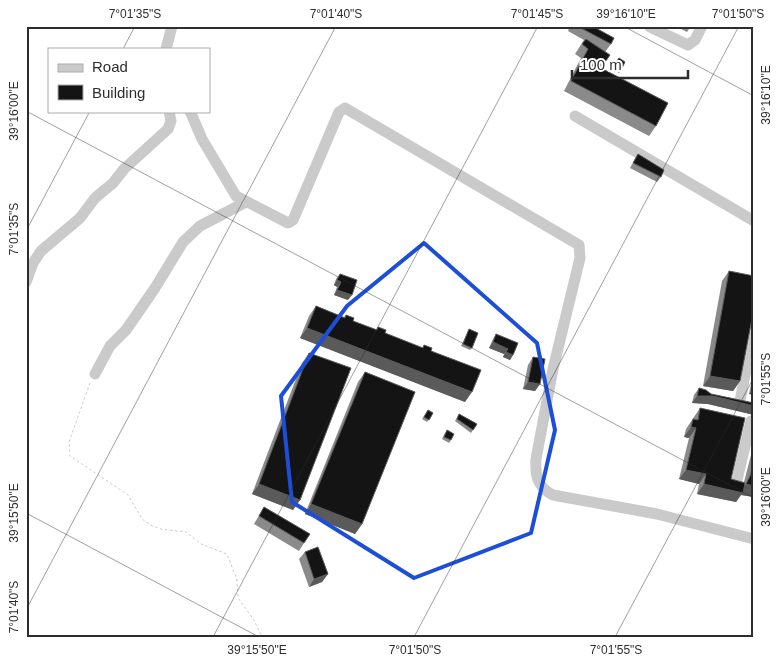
<svg xmlns="http://www.w3.org/2000/svg" width="780" height="663" viewBox="0 0 780 663" font-family="Arial,sans-serif">
<style>
.lines{fill:none;stroke-linecap:round;stroke-linejoin:round}
.path{stroke:#cacaca;stroke-width:1;stroke-dasharray:2.5 2.5;stroke-linecap:butt}
.minor{stroke:#cacaca;stroke-width:11}
.wall{fill:#8a8a8a}
.shaded-wall{fill:#5a5a5a}
.building{fill:#141414;stroke:#5a5a5a}
.marked{fill:none;stroke:#1d4ed8;stroke-width:4;stroke-linejoin:round}
.ticks{fill:none;stroke:#2d2d2d;stroke-width:1;stroke-opacity:0.45}
.neatline{fill:none;stroke:#2d2d2d;stroke-width:2}
.ticks-label{font-size:12px;text-anchor:middle;fill:#2d2d2d}
</style>
<rect width="100%" height="100%" fill="#fff"/>
<g class="lines">
<polyline class="path" points="90,383 69,442 70,456 128,495 142,519 150,525 161,529 186,532 201,544 227,554 237,580 238,598 254,620 262,637"/>
<g class="minor">
<polyline points="650,27 688,45 695,40 702,26"/>
<polyline points="166,49 172,26"/>
<path d="M190,111L202,139L236,196L288,223L293,220L339,112L345,108L579,245L580,258L553,369L536,459C535,475 537,487 553,495L657,514L754,539"/>
<polyline points="575,116 754,221"/>
<polyline points="26,282 33,263 41,251 80,218 95,198 113,183 124,169 168,129 171,121 169,111"/>
<polyline points="95,374 110,346 126,330 155,288 183,242 200,226 246,202"/>
<polyline points="740,401 754,329"/>
<polyline points="736,484 751,421"/>
</g>
</g>
<g class="wall">
<polygon points="570,26 592,26 611,44 605,52 602,50 601,68 656,126 649,136 564,91 581,58 575,54 584,40 568,31"/>
<polygon points="675,26 691,26 687,32"/>
<polygon points="619,58 625,62 619,73 612,69"/>
<polygon points="638,154 661,177 657,182 630,168"/>
<polygon points="729,271 752,319 740,381 733,391 703,386 722,281"/>
<polygon points="340,274 348,300 334,295 337,287 334,285 336,279"/>
<polygon points="316,306 344,317 346,315 353,321 376,330 378,327 385,333 422,348 424,345 431,351 465,402 300,338 309,316"/>
<polygon points="469,329 472,348 470,350 461,346"/>
<polygon points="496,334 513,355 510,360 503,357 504,354 489,348 493,339"/>
<polygon points="309,353 300,500 293,510 252,494 302,363"/>
<polygon points="533,357 540,384 535,391 523,389 528,365"/>
<polygon points="754,370 754,395 749,394"/>
<polygon points="365,372 362,524 355,534 305,514 358,382"/>
<polygon points="699,388 711,394 754,403 754,415 708,404 692,403 694,395"/>
<polygon points="700,408 731,479 744,482 751,455 754,451 754,497 741,495 736,502 697,494 699,484 679,479 689,438 684,437 686,429"/>
<polygon points="428,410 433,413 427,422 422,419"/>
<polygon points="459,414 477,424 471,433 455,421"/>
<polygon points="445,433 451,440 449,443 442,439"/>
<polygon points="264,507 304,543 299,551 254,524"/>
<polygon points="305,552 328,574 322,582 309,587 299,559"/>
</g>
<g class="shaded-wall">
<polygon points="337,280 341,282 337,287 334,285"/>
<polygon points="337,290 352,295 348,300 334,295"/>
<polygon points="754,308 754,319 747,318"/>
<polygon points="307,328 472,392 465,402 300,338"/>
<polygon points="493,342 508,349 504,354 489,348"/>
<polygon points="506,352 513,355 510,360 503,357"/>
<polygon points="710,376 740,381 733,391 703,386"/>
<polygon points="528,382 540,384 535,391 523,389"/>
<polygon points="754,388 754,395 749,394"/>
<polygon points="697,396 713,396 754,406 754,415 708,404 692,403"/>
<polygon points="691,427 696,428 689,438 684,437"/>
<polygon points="686,470 706,474 699,484 679,479"/>
<polygon points="259,484 300,500 293,510 252,494"/>
<polygon points="704,484 740,492 746,484 754,486 754,497 741,495 736,502 697,494"/>
<polygon points="311,504 362,524 355,534 305,514"/>
<polygon points="328,574 322,582 309,587 314,579"/>
</g>
<g class="building">
<polygon points="577,26 592,26 614,38 611,44"/>
<polygon points="586,39 610,55 601,68 668,103 656,126 571,81 588,49 582,44"/>
<polygon points="619,58 625,62 622,68 615,64"/>
<polygon points="638,154 664,170 661,177 633,163"/>
<polygon points="729,271 754,276 754,308 740,381 710,376"/>
<polygon points="340,274 357,280 352,295 337,290 341,282 337,280"/>
<polygon points="316,306 345,318 346,315 354,318 353,321 377,330 378,327 386,330 385,333 423,348 424,345 432,348 431,351 481,370 472,392 307,328"/>
<polygon points="469,329 478,333 472,348 463,344"/>
<polygon points="496,334 518,343 513,355 506,352 508,349 493,342"/>
<polygon points="309,353 351,368 300,500 259,484"/>
<polygon points="533,357 545,359 540,384 528,382"/>
<polygon points="365,372 415,392 362,524 311,504"/>
<polygon points="699,388 706,390 711,394 754,403 754,406 713,396 697,396"/>
<polygon points="700,408 745,418 731,479 745,483 743,493 704,484 706,474 686,470 696,428 691,427 693,419 698,420"/>
<polygon points="428,410 433,413 429,420 424,417"/>
<polygon points="459,414 477,424 473,430 457,419"/>
<polygon points="447,430 454,434 451,440 444,437"/>
<polygon points="754,461 754,486 746,484 750,476"/>
<polygon points="264,507 310,534 304,543 259,516"/>
<polygon points="318,547 328,574 314,579 305,552"/>
</g>
<path class="marked" d="M424,243L537,343L555,430L531,533L414,578L292,502L281,396L347,306Z"/>
<path class="ticks" d="M623,26L754,96M123,49L135,26M26,111L754,498M26,231L90,111M26,513L259,637M26,610L336,26M213,637L538,26M414,637L739,26M615,637L754,377"/>
<rect width="780" height="663" fill="none" stroke="#ffffff" stroke-width="55"/>
<rect x="48" y="48" width="162" height="65" fill="#ffffff" stroke="#ababab"/>
<rect x="58" y="64" width="25" height="8" fill="#cacaca" stroke="#ababab"/>
<text x="92" y="72" font-size="15" fill="#2d2d2d">Road</text>
<rect x="58" y="85" width="25" height="15" fill="#141414" stroke="#ababab"/>
<text x="92" y="98" font-size="15" fill="#2d2d2d">Building</text>
<path d="M572 70v8h116v-8" fill="none" stroke="#2d2d2d" stroke-width="2.5"/>
<text x="580" y="70" font-size="15" fill="#2d2d2d" stroke="#ffffff" stroke-width="4" paint-order="stroke">100 m</text>
<rect x="28" y="28" width="724" height="608" class="neatline"/>
<g class="ticks-label">
<text x="135" y="18">7°01'35"S</text>
<text x="336" y="18">7°01'40"S</text>
<text x="537" y="18">7°01'45"S</text>
<text x="626" y="18">39°16'10"E</text>
<text x="738" y="18">7°01'50"S</text>
<text transform="translate(766 95) rotate(-90)" y="4">39°16'10"E</text>
<text transform="translate(14 111) rotate(-90)" y="4">39°16'00"E</text>
<text transform="translate(14 229) rotate(-90)" y="4">7°01'35"S</text>
<text transform="translate(766 379) rotate(-90)" y="4">7°01'55"S</text>
<text transform="translate(766 497) rotate(-90)" y="4">39°16'00"E</text>
<text transform="translate(14 513) rotate(-90)" y="4">39°15'50"E</text>
<text transform="translate(14 607) rotate(-90)" y="4">7°01'40"S</text>
<text x="257" y="654">39°15'50"E</text>
<text x="415" y="654">7°01'50"S</text>
<text x="616" y="654">7°01'55"S</text>
</g>
</svg>
